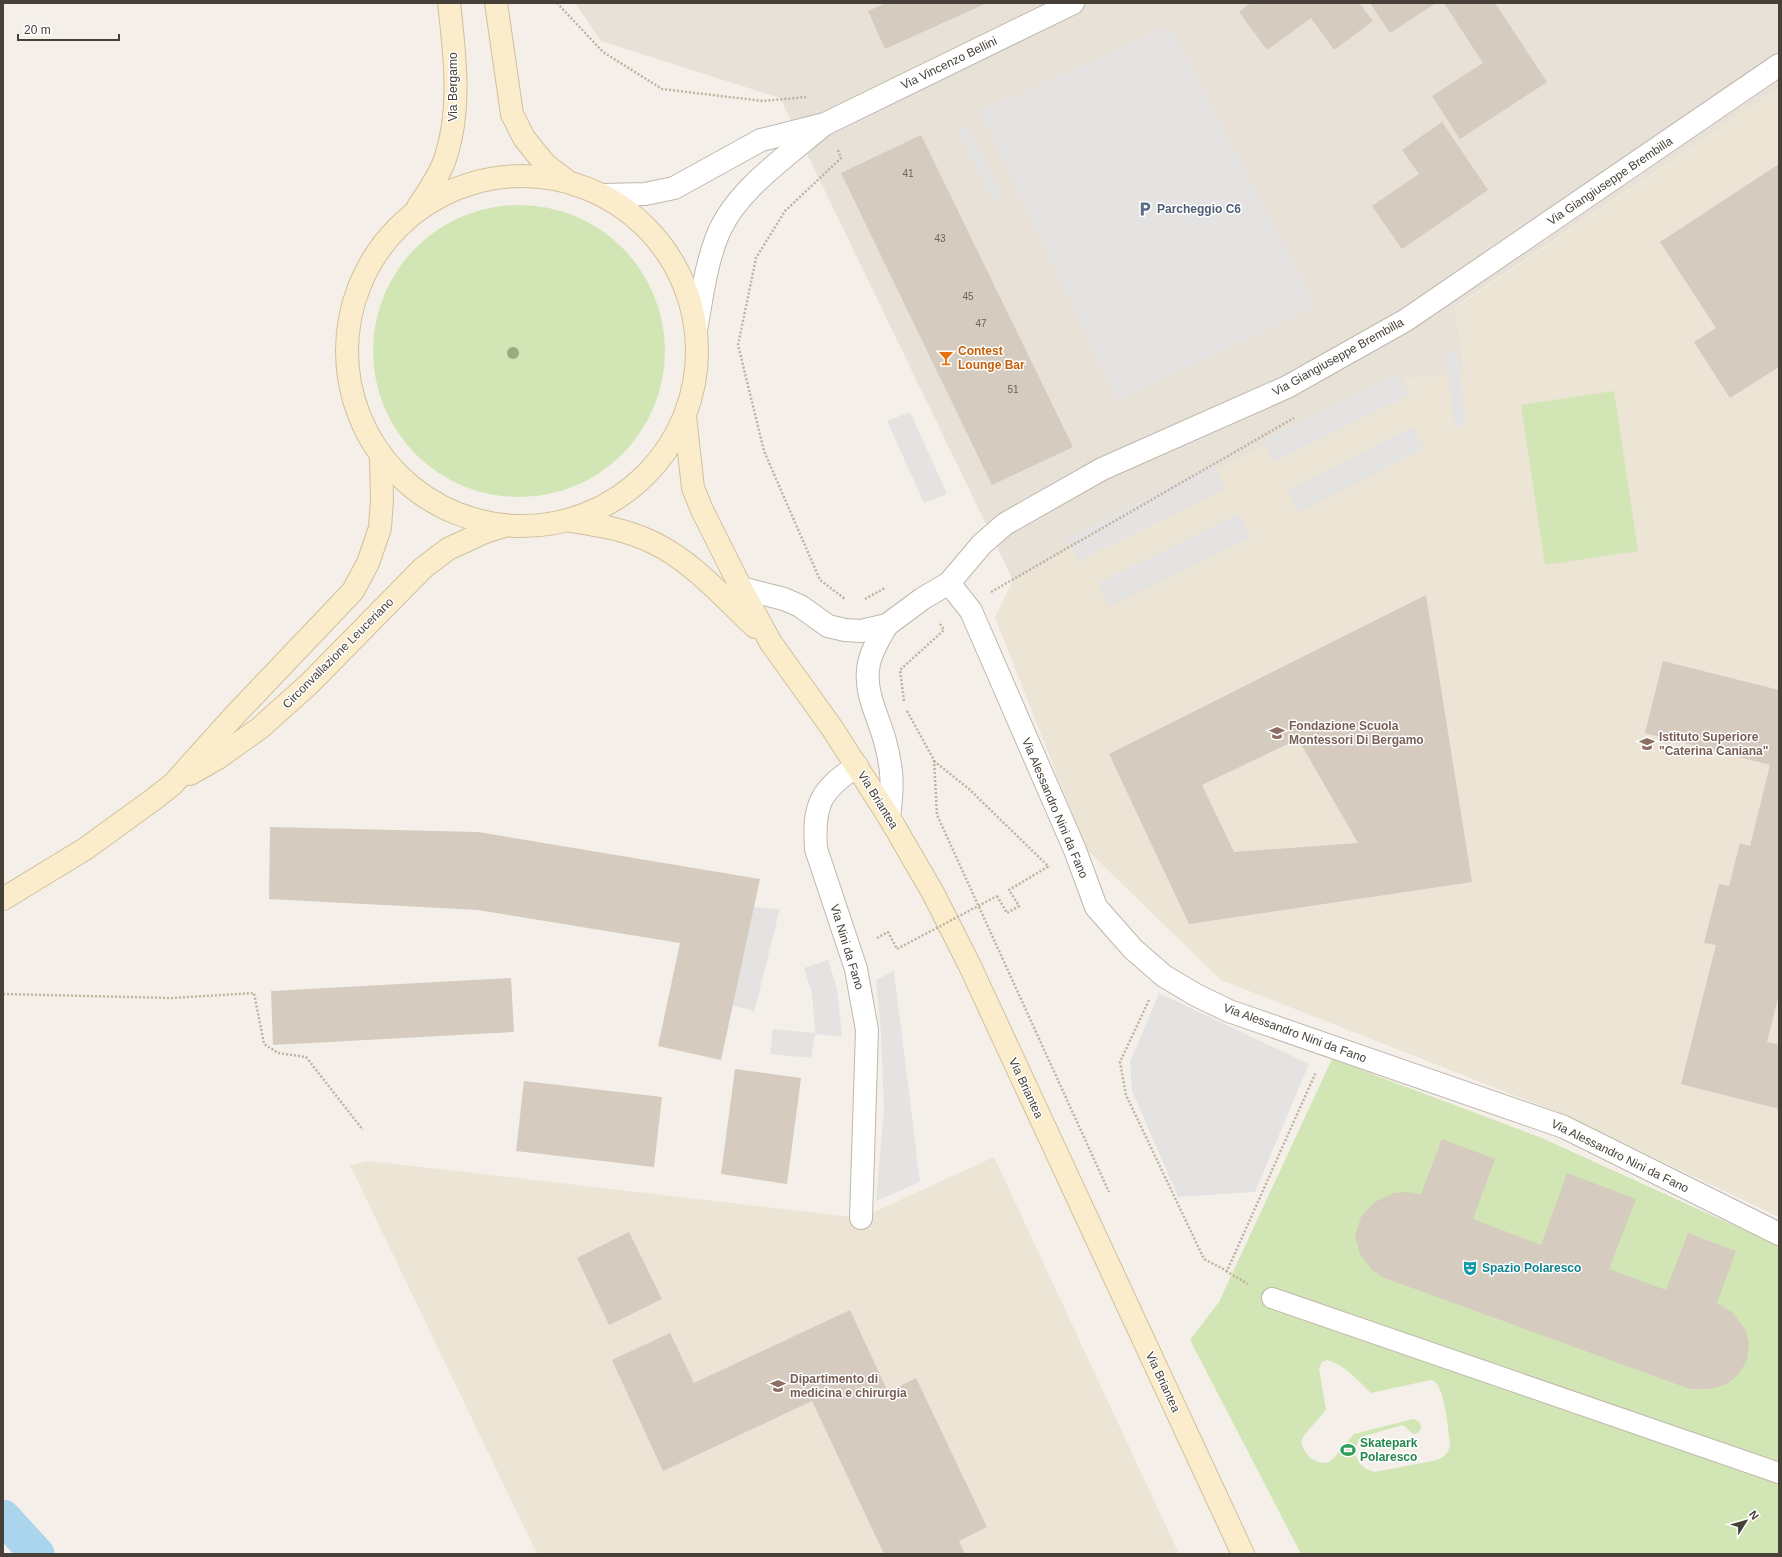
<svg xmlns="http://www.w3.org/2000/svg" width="1782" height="1557" viewBox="0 0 1782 1557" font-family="Helvetica,sans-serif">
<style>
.residential{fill:#e7e1d8}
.education{fill:#ece4d4}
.green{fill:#d2e5b5;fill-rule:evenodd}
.parking{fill:#e5e3e1}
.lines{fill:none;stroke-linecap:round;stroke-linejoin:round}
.canal{stroke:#aad5ec;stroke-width:35}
.building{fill:#d5cbbf;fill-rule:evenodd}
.service-casing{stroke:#bfb7ac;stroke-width:22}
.minor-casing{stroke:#bfb7ac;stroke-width:24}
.secondary-casing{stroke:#d0c09c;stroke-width:24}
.path{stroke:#bfb29f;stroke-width:2.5;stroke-dasharray:2 2;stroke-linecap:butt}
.service{stroke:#fff;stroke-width:20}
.minor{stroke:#fff;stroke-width:22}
.secondary{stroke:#fbedcc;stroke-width:22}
.path-bridge{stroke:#bfb29f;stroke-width:2.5;stroke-dasharray:2 2;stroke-linecap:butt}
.tree{fill:#98ac82}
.labels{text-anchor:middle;stroke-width:3;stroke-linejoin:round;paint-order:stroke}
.number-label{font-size:10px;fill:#6a635a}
.street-label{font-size:12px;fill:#474038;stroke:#fff}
.service-label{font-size:12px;font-weight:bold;fill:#4e5e75;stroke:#fff;text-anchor:start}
.food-label{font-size:12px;font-weight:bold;fill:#c56008;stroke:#fff;text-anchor:start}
.education-label{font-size:12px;font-weight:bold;fill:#785e54;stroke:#fff;text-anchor:start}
.culture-label{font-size:12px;font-weight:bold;fill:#0d838f;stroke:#fff;text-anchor:start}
.leisure-label{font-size:12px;font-weight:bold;fill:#27864d;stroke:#fff;text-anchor:start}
</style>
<rect width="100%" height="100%" fill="#f4f0e9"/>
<polygon class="residential" points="575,3 1779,3 1779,88 1455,307 1465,373 1401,379 1116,522 1013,580 780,98 601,41"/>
<g class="education">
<polygon points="1779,88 1779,1217 1567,1116 1221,980 1086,849 995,617 1013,580 1116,522 1401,379 1464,373 1455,308"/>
<polygon points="994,1157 1179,1554 537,1554 350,1165 369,1161 861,1218"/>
</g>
<g class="green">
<circle cx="519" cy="351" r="146"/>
<polygon points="1614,391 1638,551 1545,565 1521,405"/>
<path d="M1332,1059L1542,1138L1779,1246V1554H1301L1190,1340L1219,1302ZM1327,1360C1344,1364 1358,1381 1371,1393L1426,1381C1430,1380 1432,1379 1435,1382C1445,1390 1448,1430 1450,1443C1449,1452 1446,1456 1437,1460L1375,1472C1357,1469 1350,1451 1361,1437L1403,1425L1413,1434L1418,1433L1421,1428C1421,1423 1419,1420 1413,1419L1354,1434L1334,1458L1327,1463L1318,1462L1310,1458L1304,1450L1301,1442L1305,1434L1326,1410L1319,1368L1322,1362Z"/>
</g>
<g class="parking">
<polygon points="1170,26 1316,307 1117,400 980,111"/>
<polygon points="967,125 1003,196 993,201 957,129"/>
<polygon points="1457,347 1466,423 1455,429 1445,354"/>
<polygon points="1399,373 1410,395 1274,462 1263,440"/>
<polygon points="910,412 947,494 924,503 887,421"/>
<polygon points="1412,427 1424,448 1299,512 1287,491"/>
<polygon points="1214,465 1226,488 1078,561 1067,538"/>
<polygon points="1239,513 1251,537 1108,607 1098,583"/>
<polygon points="754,907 778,909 780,908 754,1013 752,1010 730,1005"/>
<polygon points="828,960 837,988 842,1037 815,1034 811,1058 770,1054 773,1029 815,1033 812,993 804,968"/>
<polygon points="894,971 920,1182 876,1201 884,1108 881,1036 876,980"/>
<polygon points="1159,993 1309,1064 1255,1192 1178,1197 1132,1091 1130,1062"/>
</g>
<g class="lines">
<polyline class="canal" points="3,1517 37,1554"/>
</g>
<g class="building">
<polygon points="886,3 987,3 885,49 868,11"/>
<polygon points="1251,3 1359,3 1373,21 1334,50 1311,18 1267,50 1239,12"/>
<polygon points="1370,3 1436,3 1390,33"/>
<polygon points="1444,3 1495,3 1547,82 1460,139 1432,96 1483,63"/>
<polygon points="1442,122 1488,190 1402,249 1372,206 1419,174 1402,150"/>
<polygon points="921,135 1073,447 992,485 841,173"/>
<polygon points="1779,164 1779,367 1730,398 1694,342 1716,328 1660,242"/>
<path d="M1426,595L1472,882L1189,924L1109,754ZM1298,739L1358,843L1234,852L1202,785Z"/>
<polygon points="1663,661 1779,690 1779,994 1767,1042 1779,1045 1779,1109 1681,1084 1716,945 1704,943 1719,884 1729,886 1740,843 1750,846 1770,765 1645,733"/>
<polygon points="270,827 478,832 760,879 721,1060 658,1046 680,943 478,910 269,899"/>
<polygon points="511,978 514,1032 273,1045 271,991"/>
<polygon points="735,1069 801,1078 787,1184 721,1174"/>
<polygon points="524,1081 662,1097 654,1167 516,1151"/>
<polygon points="1442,1139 1495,1159 1473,1219 1541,1245 1567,1173 1636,1199 1609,1269 1666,1290 1688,1233 1736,1251 1717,1303 1733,1313 1746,1331 1749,1344 1747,1360 1739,1374 1727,1384 1710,1389 1690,1389 1382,1277 1371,1269 1360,1254 1355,1236 1361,1217 1375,1202 1394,1193 1408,1192 1421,1194"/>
<polygon points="629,1232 662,1299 609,1325 577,1258"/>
<polygon points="850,1310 888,1392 916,1378 987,1527 959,1541 965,1554 884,1554 812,1401 663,1471 612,1360 670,1333 694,1383"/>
</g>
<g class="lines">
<g class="service-casing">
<polyline id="service" points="1272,1298 1779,1473"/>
</g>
<g class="minor-casing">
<g id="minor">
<polyline points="603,195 645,194 674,188 761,140 825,124 1073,3"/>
<path d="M696,330C702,297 706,262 719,232C737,190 787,156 821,127"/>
<polyline points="949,583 971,611 1075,850 1096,907 1133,949 1164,976 1196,995 1229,1011 1564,1127 1779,1234"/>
<polyline points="741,588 784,599 800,606 828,626 845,630 861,631 887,625 922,599 949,583 982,544 1005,524 1102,469 1287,387 1406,320 1779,65"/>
<path d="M887,625C880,637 872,649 869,663C863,691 878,715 885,741C893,771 893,787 889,817"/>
<path d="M857,766C820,790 813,805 816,849L856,969L867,1030L861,1218"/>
</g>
</g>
<g class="secondary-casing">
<g id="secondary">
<polyline points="496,3 512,114 524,138 536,153 546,165 566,180"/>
<circle cx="522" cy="351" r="175"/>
<path d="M418,207C427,193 438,178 444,162C462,112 455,55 449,3"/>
<polyline points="685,416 693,488 702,510 741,588 771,643 832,728 889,817 933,893 969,964 1243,1554"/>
<path d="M571,521C599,525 628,530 654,543C693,562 723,597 755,627"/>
<polyline points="190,774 218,758 260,728 309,684 423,568 448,549 485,532 504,526"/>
<polyline points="3,899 85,849 154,799 173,784 234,716 353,591 368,563 380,528 382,499 381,455"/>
</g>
</g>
<g class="path">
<polyline points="557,3 603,52 662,89 763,101 806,97"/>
<polyline points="838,150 841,158 785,211 756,258 738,345 764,451 820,580 845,599"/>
<polyline points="991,592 1294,418"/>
<polyline points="865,599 885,588"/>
<polyline points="904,701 900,670 944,630 939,622"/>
<polyline points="907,711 934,760 937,815 1109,1192"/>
<polyline points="934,761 969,789 1049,867"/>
<polyline points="997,896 1007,913 1019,906 1009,890 1049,866"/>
<polyline points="877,938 888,932 897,949"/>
<polyline points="3,994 172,998 254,993 264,1044 278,1053 306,1057 363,1130"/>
<polyline points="1149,1000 1120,1062 1126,1095 1204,1259 1227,1271 1316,1072"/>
<polyline points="1226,1271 1248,1284"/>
</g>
<use href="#service" class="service"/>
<use href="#minor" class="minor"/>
<use href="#secondary" class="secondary"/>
<polyline class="path-bridge" points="897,949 997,896"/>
</g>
<circle class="tree" cx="513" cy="353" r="6"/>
<defs>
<g id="parking-bare" transform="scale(1.2)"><path d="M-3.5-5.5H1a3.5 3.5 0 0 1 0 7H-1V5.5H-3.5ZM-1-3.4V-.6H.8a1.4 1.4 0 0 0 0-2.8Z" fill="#5c6f8a" stroke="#fff" stroke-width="2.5" paint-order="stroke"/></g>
<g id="bar-bare" transform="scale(1.2)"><path d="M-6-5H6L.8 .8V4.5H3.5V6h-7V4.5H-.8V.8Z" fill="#e8710a" stroke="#fff" stroke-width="2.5" paint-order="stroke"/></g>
<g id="school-bare" transform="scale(1.2)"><path d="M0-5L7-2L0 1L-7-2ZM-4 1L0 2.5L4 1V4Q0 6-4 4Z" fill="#8d6e63" stroke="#fff" stroke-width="2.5" paint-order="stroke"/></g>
<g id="theatre-bare" transform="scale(1.2)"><path d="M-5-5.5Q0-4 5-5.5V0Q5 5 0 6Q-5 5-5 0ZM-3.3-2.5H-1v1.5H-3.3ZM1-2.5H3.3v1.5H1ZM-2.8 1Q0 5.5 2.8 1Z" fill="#0f9aa8" stroke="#fff" stroke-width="2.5" paint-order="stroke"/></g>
<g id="university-bare" transform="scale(1.2)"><path d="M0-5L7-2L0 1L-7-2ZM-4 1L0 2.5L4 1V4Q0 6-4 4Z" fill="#8d6e63" stroke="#fff" stroke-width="2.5" paint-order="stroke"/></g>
<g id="stadium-bare" transform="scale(1.2)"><path d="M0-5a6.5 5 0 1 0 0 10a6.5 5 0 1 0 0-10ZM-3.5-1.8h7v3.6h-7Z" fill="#2e9e5b" stroke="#fff" stroke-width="2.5" paint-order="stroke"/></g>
</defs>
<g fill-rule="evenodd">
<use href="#parking-bare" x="1145" y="209"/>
<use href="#bar-bare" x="946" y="358"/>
<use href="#school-bare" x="1277" y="733"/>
<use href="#school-bare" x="1647" y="744"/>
<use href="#theatre-bare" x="1470" y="1268"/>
<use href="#university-bare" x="778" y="1386"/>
<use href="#stadium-bare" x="1348" y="1450"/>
</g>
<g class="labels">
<g class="number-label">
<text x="908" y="177">41</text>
<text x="940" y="242">43</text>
<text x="968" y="300">45</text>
<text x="981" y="327">47</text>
<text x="1013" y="393">51</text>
</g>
<g class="street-label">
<text transform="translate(949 63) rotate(-26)" y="4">Via Vincenzo Bellini</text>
<text transform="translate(453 87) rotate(-90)" y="4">Via Bergamo</text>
<text transform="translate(1610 181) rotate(-34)" y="4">Via Giangiuseppe Brembilla</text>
<text transform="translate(1338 357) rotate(-29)" y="4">Via Giangiuseppe Brembilla</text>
<text transform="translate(338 653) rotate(-45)" y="4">Circonvallazione Leuceriano</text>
<text transform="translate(878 800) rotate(58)" y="4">Via Briantea</text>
<text transform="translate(1055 808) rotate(67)" y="4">Via Alessandro Nini da Fano</text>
<text transform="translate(847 947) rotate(73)" y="4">Via Nini da Fano</text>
<text transform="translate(1295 1033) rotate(20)" y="4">Via Alessandro Nini da Fano</text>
<text transform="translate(1026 1088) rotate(65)" y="4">Via Briantea</text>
<text transform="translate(1620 1156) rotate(26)" y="4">Via Alessandro Nini da Fano</text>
<text transform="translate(1163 1382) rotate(65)" y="4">Via Briantea</text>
</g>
<g class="service-label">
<text x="1157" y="213">Parcheggio C6</text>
</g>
<g class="food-label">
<text x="958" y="355">Contest<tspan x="958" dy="14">Lounge Bar</tspan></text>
</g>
<g class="education-label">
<text x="1289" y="730">Fondazione Scuola<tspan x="1289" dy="14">Montessori Di Bergamo</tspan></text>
<text x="1659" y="741">Istituto Superiore<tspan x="1659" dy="14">"Caterina Caniana"</tspan></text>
<text x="790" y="1383">Dipartimento di<tspan x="790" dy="14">medicina e chirurgia</tspan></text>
</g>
<g class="culture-label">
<text x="1482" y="1272">Spazio Polaresco</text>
</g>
<g class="leisure-label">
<text x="1360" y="1447">Skatepark<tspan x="1360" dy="14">Polaresco</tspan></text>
</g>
</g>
<rect width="1782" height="1557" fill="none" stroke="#474038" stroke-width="8"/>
<g transform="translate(1746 1521) rotate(53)" stroke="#ffffff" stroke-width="3" paint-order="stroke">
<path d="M0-3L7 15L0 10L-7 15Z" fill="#474038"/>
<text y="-6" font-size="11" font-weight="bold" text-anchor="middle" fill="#474038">N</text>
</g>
<path d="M18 34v6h101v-6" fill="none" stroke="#474038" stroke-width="2"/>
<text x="24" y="34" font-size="12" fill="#474038" stroke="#ffffff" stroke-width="3" paint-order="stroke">20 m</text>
</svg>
